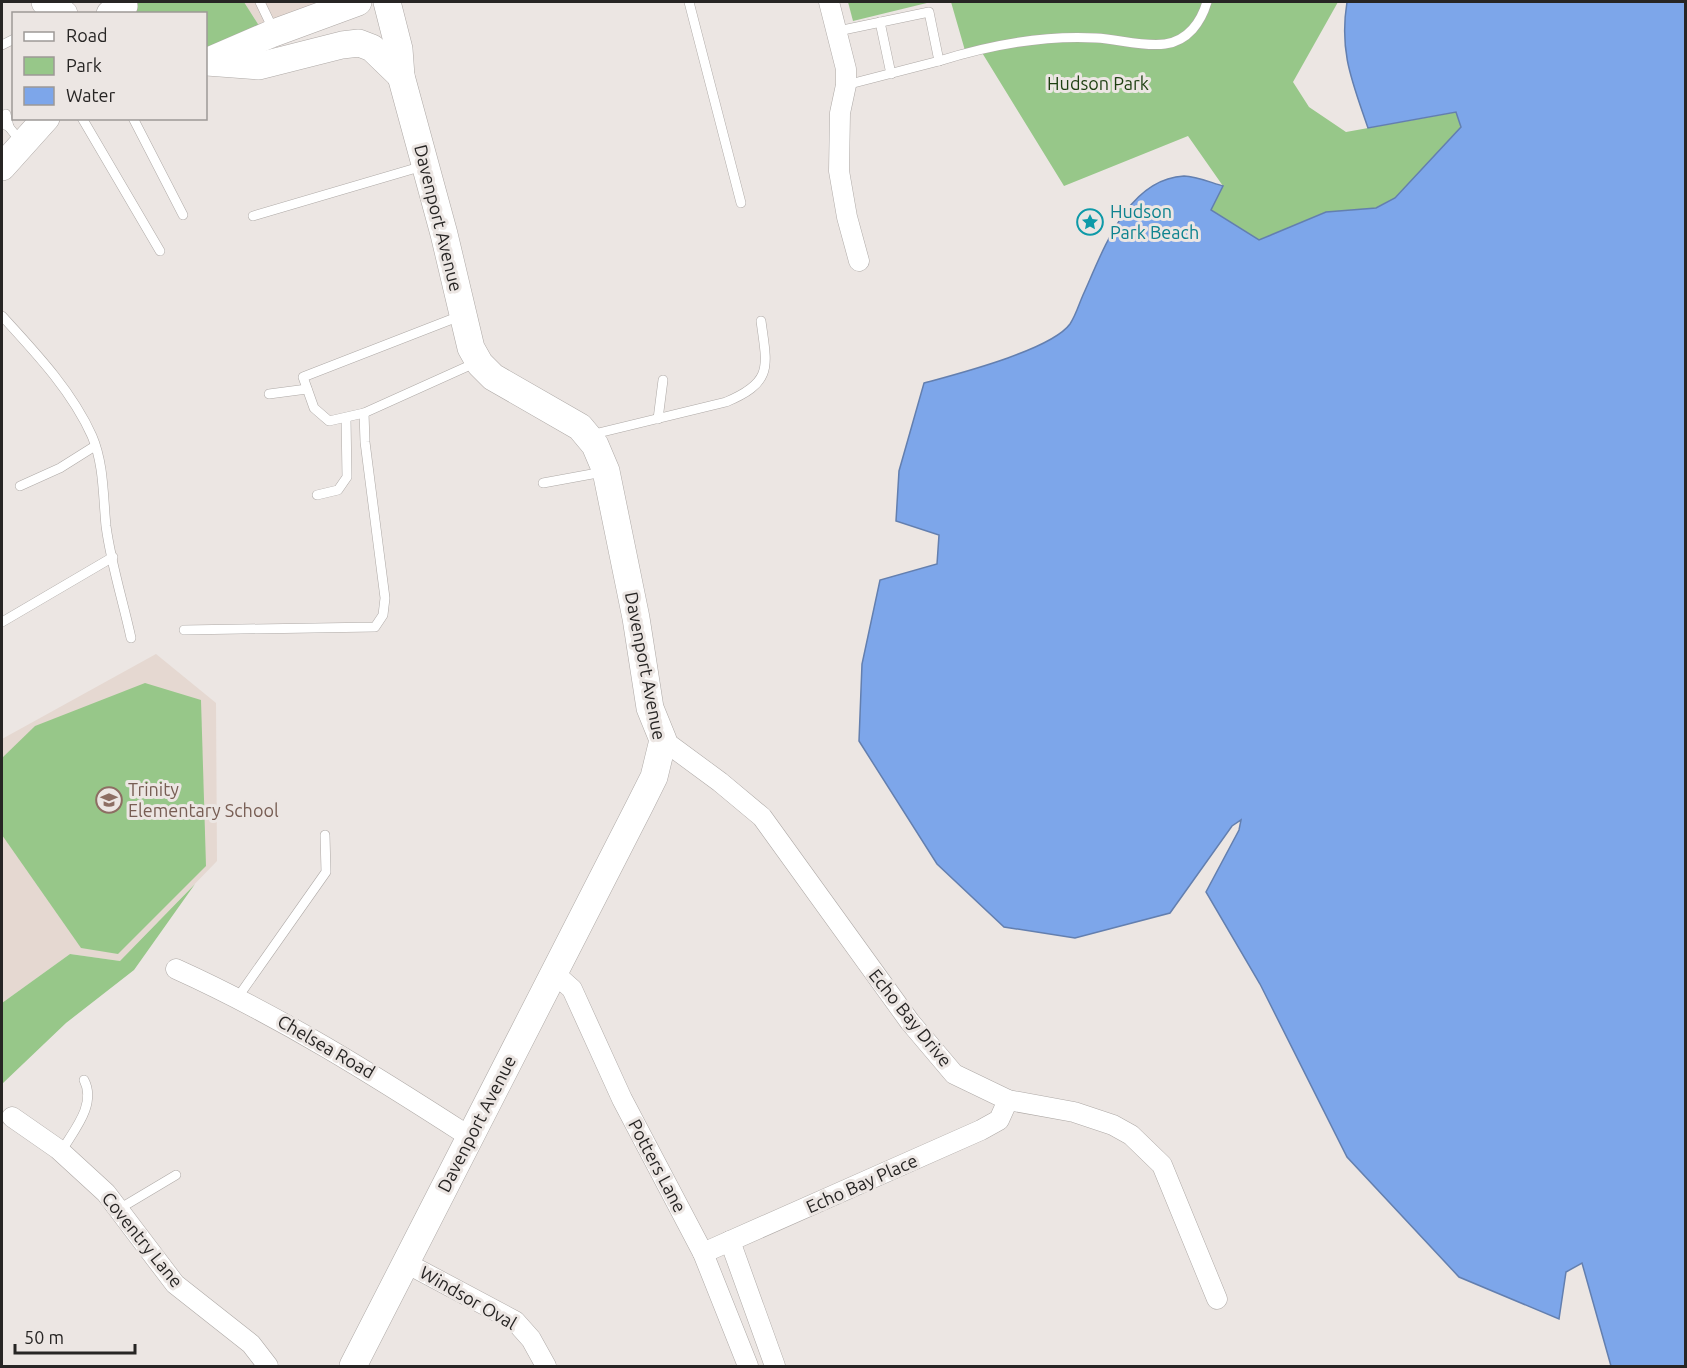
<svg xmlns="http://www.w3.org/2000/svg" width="1687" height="1368" viewBox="0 0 1687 1368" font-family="Ubuntu,sans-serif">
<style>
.built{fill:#e5d8d1}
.green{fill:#97c789}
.water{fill:#7da6ea;stroke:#637faf;stroke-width:1.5}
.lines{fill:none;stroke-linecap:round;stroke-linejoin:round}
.lane-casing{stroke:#aea9a6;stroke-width:10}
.street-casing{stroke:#aea9a6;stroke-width:21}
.secondary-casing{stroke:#aea9a6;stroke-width:28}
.lane{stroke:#fff;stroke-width:9}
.street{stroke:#fff;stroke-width:20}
.secondary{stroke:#fff;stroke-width:27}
.labels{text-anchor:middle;stroke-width:6;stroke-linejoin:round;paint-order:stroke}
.park-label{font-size:18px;fill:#1d3f11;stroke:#ece6e3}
.culture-label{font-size:18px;fill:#0d838f;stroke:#ece6e3;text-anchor:start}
.street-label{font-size:18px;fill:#272524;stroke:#ece6e3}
.education-label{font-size:18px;fill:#785e54;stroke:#ece6e3;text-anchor:start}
</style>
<rect width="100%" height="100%" fill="#ece6e3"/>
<g class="built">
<polygon points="244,2 365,2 268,40"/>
<polygon points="156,654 216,703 217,861 120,961 70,954 2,1003 2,739"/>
</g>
<g class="green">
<polygon points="122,2 244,2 268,40 206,66 206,14 116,14"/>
<polygon points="848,2 931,2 853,21"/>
<polygon points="951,2 1338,2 1293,82 1309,107 1346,132 1457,112 1462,127 1395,198 1376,208 1326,212 1259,241 1210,210 1223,186 1188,136 1064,186 981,51 966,54"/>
<polygon points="145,683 201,700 206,866 118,954 81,948 2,835 2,758 35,726"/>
<polygon points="195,884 134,970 66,1023 2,1084 2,1003 70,954 120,961"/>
</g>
<path class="water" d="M1347,2H1685V1366H1611L1582,1263L1566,1272L1559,1319L1459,1277L1347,1157L1260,984L1206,892L1239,830L1241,820L1232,826L1170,913L1075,938L1004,927L937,864L859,741L862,664L880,580L937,564L939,535L896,521L899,471L924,383C957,374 1051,350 1070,324C1076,315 1079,304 1083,295C1103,251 1127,179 1184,176C1196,176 1212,183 1223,186L1211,210L1259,240L1326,212L1376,208L1395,198L1461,127L1456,112L1368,128C1352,81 1339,52 1347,2Z"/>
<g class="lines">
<g class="lane-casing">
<g id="lane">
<polyline points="260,2 273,29"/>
<polyline points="689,2 741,203"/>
<polyline points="880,22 891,74"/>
<polyline points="838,31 929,12 939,61 846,85"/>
<polyline points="2,45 14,39"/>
<path d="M939,61C990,45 1042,35 1096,38C1118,39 1143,47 1165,44C1188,41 1201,22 1207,2"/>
<polyline points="6,114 9,127"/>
<polyline points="82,118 160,251"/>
<polyline points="133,118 183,215"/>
<polyline points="2,123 9,127 21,142"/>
<polyline points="253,216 423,166"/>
<path d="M2,316C35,352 72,391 92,436C104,464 103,496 106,526C111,564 123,601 131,638"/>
<polyline points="460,316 303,377 314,408 329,421 364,413 475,363"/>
<polyline points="269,394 307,389"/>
<polyline points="658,419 663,380"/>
<path d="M590,435L726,402C774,382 767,366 761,321"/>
<polyline points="543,483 603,472"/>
<polyline points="20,486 60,468 95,446"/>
<polyline points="317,495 338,490 347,477 346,418"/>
<polyline points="2,622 113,557"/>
<polyline points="184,630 375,627 383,615 385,598 365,442 364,413"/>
<polyline points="238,997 326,872 325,835"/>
<path d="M61,1152C73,1131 97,1105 84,1080"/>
<polyline points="119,1209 176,1175"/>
</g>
</g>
<g class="street-casing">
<g id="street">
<polyline points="829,2 846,69 846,85 840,113 839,171 847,217 859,261"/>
<polyline points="663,740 720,782 762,817 910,1022 954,1074 1008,1100 1074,1112 1113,1125 1131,1135 1162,1165 1217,1299"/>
<path d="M176,969C280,1016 374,1075 470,1137"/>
<polyline points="554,973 572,989 622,1099 703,1253 748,1366"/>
<polyline points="12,1117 58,1149 106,1193 175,1284 251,1344 268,1366"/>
<polyline points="730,1241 775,1366"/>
<polyline points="703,1253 981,1130 999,1120 1008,1100"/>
<polyline points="406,1263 515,1321 531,1339 546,1366"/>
</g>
</g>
<g class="secondary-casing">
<g id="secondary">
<polyline points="45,2 64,14"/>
<polyline points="110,14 124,6"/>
<polyline points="211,60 271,34 358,2"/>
<polyline points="207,62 259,66 342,45 359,43 372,48 401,76"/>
<polyline points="2,167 46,118"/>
<polyline points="353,1366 640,805 654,777 663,740 650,708 636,618 606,471 595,445 580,427 493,377 480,364 471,348 444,234 401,76 399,49 387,2"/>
</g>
</g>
<use href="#lane" class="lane"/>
<use href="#street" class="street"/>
<use href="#secondary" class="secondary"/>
</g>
<defs>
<g id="sight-ring" transform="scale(1.35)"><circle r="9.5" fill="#ece6e3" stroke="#0f9aa8" stroke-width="1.5"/><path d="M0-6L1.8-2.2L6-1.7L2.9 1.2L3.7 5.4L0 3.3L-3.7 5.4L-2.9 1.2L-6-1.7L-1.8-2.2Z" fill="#0f9aa8"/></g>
<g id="school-ring" transform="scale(1.35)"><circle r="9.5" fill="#ece6e3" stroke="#8d6e63" stroke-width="1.5"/><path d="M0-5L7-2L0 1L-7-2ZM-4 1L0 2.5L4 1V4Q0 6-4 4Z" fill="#8d6e63"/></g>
</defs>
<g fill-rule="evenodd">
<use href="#sight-ring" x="1090" y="222"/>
<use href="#school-ring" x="109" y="800"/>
</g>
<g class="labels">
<g class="park-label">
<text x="1098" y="90">Hudson Park</text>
</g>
<g class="culture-label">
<text x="1110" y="218">Hudson<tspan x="1110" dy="21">Park Beach</tspan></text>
</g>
<g class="street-label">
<text transform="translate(438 218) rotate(76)" y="6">Davenport Avenue</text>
<text transform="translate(645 666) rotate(79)" y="6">Davenport Avenue</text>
<text transform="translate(910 1018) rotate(51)" y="6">Echo Bay Drive</text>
<text transform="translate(326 1047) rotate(30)" y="6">Chelsea Road</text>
<text transform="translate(477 1124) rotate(-63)" y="6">Davenport Avenue</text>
<text transform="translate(657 1166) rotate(62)" y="6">Potters Lane</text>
<text transform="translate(862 1184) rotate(-24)" y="6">Echo Bay Place</text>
<text transform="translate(142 1240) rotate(51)" y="6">Coventry Lane</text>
<text transform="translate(468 1298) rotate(30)" y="6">Windsor Oval</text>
</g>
<g class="education-label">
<text x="128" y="796">Trinity<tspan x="128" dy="21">Elementary School</tspan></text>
</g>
</g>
<rect width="1687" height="1368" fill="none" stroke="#272524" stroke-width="6"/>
<rect x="12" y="12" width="195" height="108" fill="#ece6e3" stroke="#9d9997" stroke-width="1.5"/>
<rect x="24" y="32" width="30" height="9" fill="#ffffff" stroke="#9d9997" stroke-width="1.5"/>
<text x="66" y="42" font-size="18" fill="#272524">Road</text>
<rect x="24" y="57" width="30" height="18" fill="#97c789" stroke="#9d9997" stroke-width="1.5"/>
<text x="66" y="72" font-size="18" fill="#272524">Park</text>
<rect x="24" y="87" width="30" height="18" fill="#7da6ea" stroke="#9d9997" stroke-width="1.5"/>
<text x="66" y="102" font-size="18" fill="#272524">Water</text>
<path d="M15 1344v9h120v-9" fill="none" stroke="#272524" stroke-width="3"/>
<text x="24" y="1344" font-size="18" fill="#272524" stroke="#ece6e3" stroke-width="4.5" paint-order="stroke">50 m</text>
</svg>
